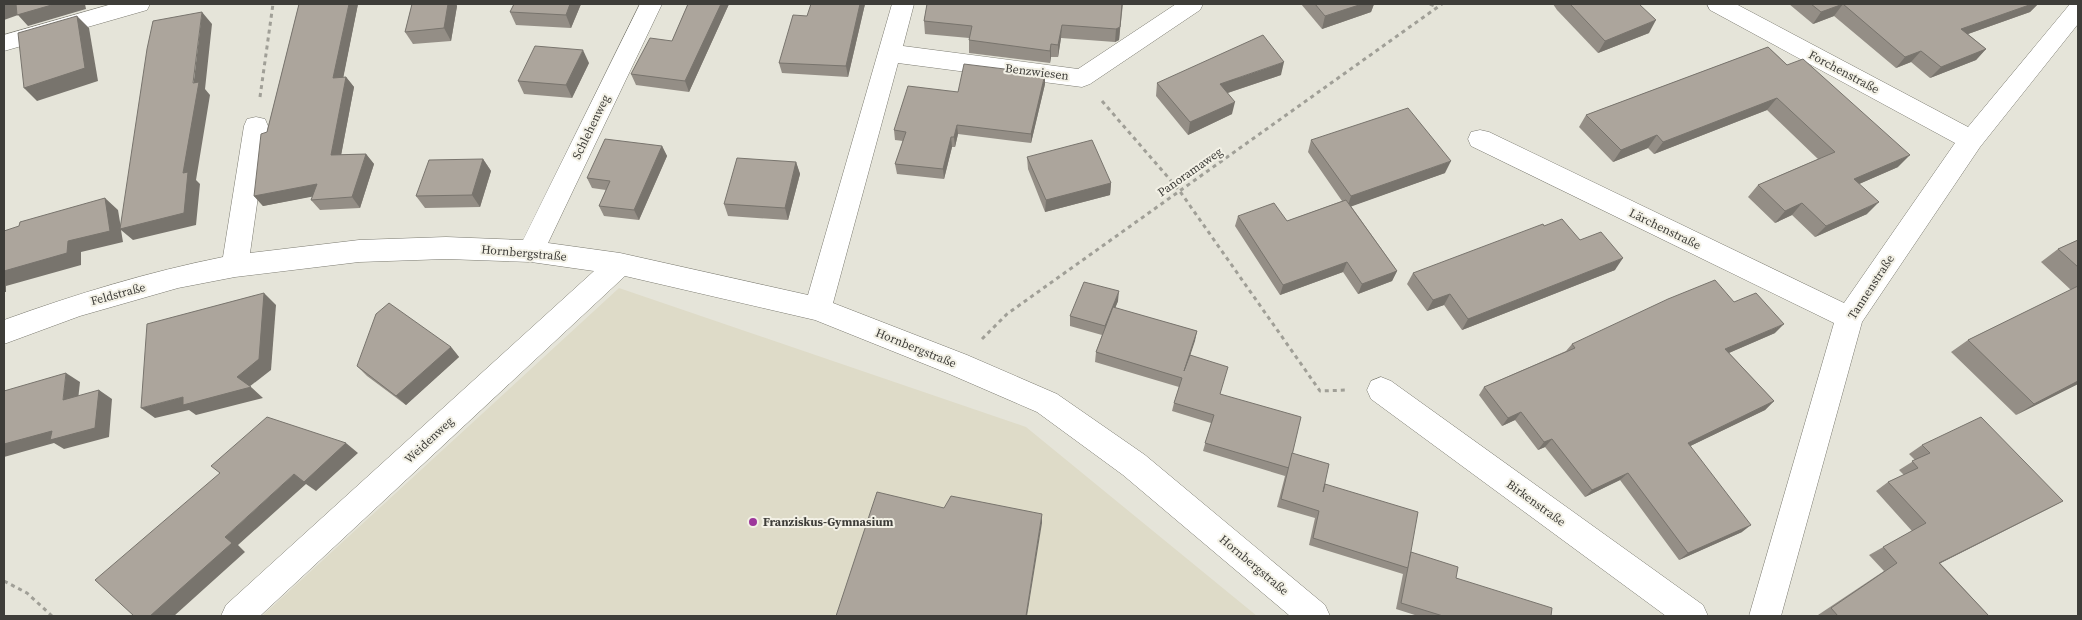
<svg xmlns="http://www.w3.org/2000/svg" width="2082" height="620" viewBox="0 0 2082 620" font-family="'Source Serif 4',serif">
<style>
.built{fill:#dedbc8}
.lines{fill:none;stroke-linecap:round;stroke-linejoin:round}
.minor-casing{stroke:#7b7a70;stroke-width:1}
.path{stroke:#a09f97;stroke-width:3;stroke-dasharray:4 4;stroke-linecap:butt}
.minor{fill:#fff;fill-rule:evenodd}
.wall{fill:#948e86}
.shaded-wall{fill:#78746d}
.building{fill:#aca59c;stroke:#78746d}
.poi-dot{fill:#9d379b;stroke:#f3f1e6;stroke-width:2}
.labels{text-anchor:middle;stroke-width:4;stroke-linejoin:round;paint-order:stroke}
.street-label{font-size:12px;fill:#3e3d39;stroke:#f3f1e6}
.poi-label{font-size:12px;font-weight:bold;fill:#3e3d39;stroke:#f3f1e6;text-anchor:start}
</style>
<rect width="100%" height="100%" fill="#e5e4d9"/>
<polygon class="built" points="619,288 1026,427 1257,616 262,616"/>
<g class="lines">
<g class="minor-casing">
<g id="minor">
<polygon points="112,4 150,4 147,10 4,51 4,35"/>
<path d="M640,4H662L548,243L620,253L808,295L892,4H914L903,46L1078,69L1176,4H1203L1200,10L1090,84L1082,87L898,63L833,303L967,355L1057,394L1145,455L1325,605L1330,616H1290L1123,475L1037,412L947,373L815,320L625,276L260,616H221L226,605L594,271L531,262L446,259L359,262L235,277L178,288L80,316L4,344V320C76,294 148,272 223,257L244,126L247,119L256,117L265,119L268,126L250,253L359,240L446,237L523,240Z"/>
<polygon points="1707,4 1736,4 1968,127 2070,4 2078,4 2078,24 1980,147 1862,322 1781,616 1749,616 1834,323 1471,146 1468,139 1471,132 1480,130 1489,132 1844,303 1955,143 1710,10"/>
<polygon points="1381,377 1391,381 1703,605 1708,616 1666,616 1371,399 1367,390 1371,381"/>
</g>
</g>
<g class="path">
<polyline points="1430,4 1437,7"/>
<polyline points="260,97 273,4"/>
<polyline points="1102,101 1179,190 1320,391 1348,390"/>
<polyline points="982,339 1007,314 1442,4"/>
<polyline points="4,581 27,593 52,616"/>
</g>
<use href="#minor" class="minor"/>
</g>
<g class="wall">
<polygon points="299,4 358,4 343,77 346,77 354,87 341,155 366,154 374,164 360,208 320,210 311,200 313,196 263,206 254,196 267,132"/>
<polygon points="412,4 456,4 457,6 451,41 413,44 405,32"/>
<polygon points="514,4 581,4 571,28 516,25 510,12"/>
<polygon points="688,4 729,4 689,92 636,85 631,74 672,41"/>
<polygon points="865,4 848,77 782,73 779,63 807,16"/>
<polygon points="927,4 1123,4 1119,40 1115,42 1061,38 1058,57 1051,57 1050,63 969,53 969,38 925,34 924,21"/>
<polygon points="1301,4 1374,4 1371,12 1322,29"/>
<polygon points="1553,4 1639,4 1649,33 1598,53 1557,10"/>
<polygon points="1789,4 2038,4 2030,12 1968,34 1986,49 1976,60 1930,78 1911,62 1896,68 1834,16 1813,24"/>
<polygon points="1768,47 1898,167 1859,184 1867,214 1815,237 1792,215 1775,223 1748,197 1758,185 1818,159 1767,110 1654,154 1648,148 1613,162 1579,127 1586,115"/>
<polygon points="589,63 572,98 524,94 518,81"/>
<polygon points="1281,75 1228,93 1232,114 1188,135 1156,96 1157,83"/>
<polygon points="1045,84 1031,143 958,134 955,147 952,147 944,179 897,174 895,164 903,141 895,140 894,130 958,92"/>
<polygon points="1311,140 1445,173 1351,206 1397,271 1392,281 1358,294 1343,272 1280,295 1235,226 1238,216 1287,221 1342,201 1308,152"/>
<polygon points="662,146 667,156 639,220 604,216 599,206 606,190 592,188 587,178"/>
<polygon points="1027,157 1111,183 1110,195 1045,212 1028,169"/>
<polygon points="483,159 491,171 480,207 425,208 416,196"/>
<polygon points="796,162 800,174 788,220 728,216 724,204"/>
<polygon points="1580,240 1615,270 1462,330 1444,305 1427,311 1407,284 1413,273"/>
<polygon points="2078,240 2078,384 2016,415 1951,352 1968,340 2071,290 2041,262 2058,249"/>
<polygon points="1118,301 1115,308 1197,331 1190,355 1220,394 1292,454 1325,484 1411,552 1456,578 1551,616 1418,616 1396,609 1403,574 1309,545 1315,518 1277,507 1285,476 1203,451 1211,423 1172,411 1174,403 1179,387 1095,362 1096,352 1102,335 1070,326 1070,316"/>
<polygon points="1734,302 1775,333 1729,353 1774,401 1765,410 1690,446 1742,532 1679,560 1620,480 1585,497 1545,447 1538,450 1515,420 1502,426 1479,395 1484,387 1566,351 1572,344"/>
<polygon points="451,347 459,357 406,405 367,376 357,366"/>
<polygon points="1922,445 2063,501 1940,563 1989,616 1819,616 1818,615 1884,571 1869,555 1912,531 1876,491 1888,482 1904,475 1899,470 1915,460 1909,454"/>
</g>
<g class="shaded-wall">
<polygon points="7,4 85,4 86,9 28,26 18,15 4,20 4,5"/>
<polygon points="349,4 358,4 341,89 333,78"/>
<polygon points="448,4 456,4 457,6 451,41 444,28"/>
<polygon points="570,4 581,4 571,28 566,15"/>
<polygon points="721,4 729,4 689,92 685,81"/>
<polygon points="860,4 865,4 848,77 846,66"/>
<polygon points="1122,4 1119,40 1115,42 1116,29"/>
<polygon points="1362,4 1374,4 1371,12 1322,29 1325,16"/>
<polygon points="1843,4 1834,16 1813,24 1821,12"/>
<polygon points="2032,4 2038,4 2030,12 1951,40 1961,29"/>
<polygon points="202,12 212,24 205,89 210,95 196,180 200,184 196,225 133,240 121,230 123,242 81,252 81,265 6,286 6,292 4,292 4,271 68,241 105,198 118,210 121,228 183,173"/>
<polygon points="77,16 89,28 98,81 37,101 24,88"/>
<polygon points="1656,20 1649,33 1598,53 1605,41"/>
<polygon points="1062,25 1061,38 1058,57 1058,45"/>
<polygon points="1051,44 1051,57 1050,63 1050,51"/>
<polygon points="1986,49 1976,60 1930,78 1941,67"/>
<polygon points="583,50 589,63 572,98 566,85"/>
<polygon points="1921,51 1911,62 1896,68 1905,57"/>
<polygon points="1284,62 1281,75 1218,96 1220,84"/>
<polygon points="1045,74 1045,84 1031,143 1031,134"/>
<polygon points="346,77 354,87 339,166 331,155"/>
<polygon points="1777,98 1767,110 1654,154 1663,142"/>
<polygon points="1235,102 1232,114 1188,135 1190,122"/>
<polygon points="957,125 958,134 955,147 954,137"/>
<polygon points="1657,135 1648,148 1613,162 1621,150"/>
<polygon points="951,137 952,147 944,179 943,169"/>
<polygon points="662,146 667,156 639,220 634,210"/>
<polygon points="366,154 374,164 360,208 352,197"/>
<polygon points="1910,155 1898,167 1843,191 1854,179"/>
<polygon points="483,159 491,171 480,207 472,195"/>
<polygon points="1451,161 1445,173 1347,208 1351,196"/>
<polygon points="796,162 800,174 788,220 785,208"/>
<polygon points="1111,183 1110,195 1045,212 1046,200"/>
<polygon points="317,184 326,194 263,206 254,196"/>
<polygon points="1879,202 1867,214 1815,237 1826,226"/>
<polygon points="1802,203 1792,215 1775,223 1785,211"/>
<polygon points="1623,258 1615,270 1462,330 1468,319"/>
<polygon points="1347,262 1343,272 1280,295 1283,285"/>
<polygon points="1397,271 1392,281 1358,294 1362,284"/>
<polygon points="1119,291 1118,301 1104,336 1105,326"/>
<polygon points="264,293 276,305 271,370 249,387 237,377"/>
<polygon points="1450,294 1444,305 1427,311 1433,300"/>
<polygon points="1784,324 1775,333 1717,358 1725,349"/>
<polygon points="1197,331 1195,341 1182,380 1184,371"/>
<polygon points="451,347 459,357 406,405 396,396"/>
<polygon points="66,373 80,382 77,409 63,400"/>
<polygon points="2078,381 2078,384 2016,415 2034,404"/>
<polygon points="251,387 263,398 196,415 189,410 155,418 141,408 183,397"/>
<polygon points="99,390 112,399 109,437 64,449 54,443 4,457 4,444"/>
<polygon points="1774,401 1765,410 1680,451 1688,443"/>
<polygon points="1521,412 1515,420 1502,426 1508,418"/>
<polygon points="1552,439 1545,447 1538,450 1544,442"/>
<polygon points="346,443 358,453 316,491 306,484 238,545 245,552 174,616 150,616 225,537 294,474"/>
<polygon points="1628,473 1620,480 1585,497 1592,490"/>
<polygon points="2063,501 2048,509 1925,571 1939,563"/>
<polygon points="1042,514 1042,523 1027,616 1026,616"/>
<polygon points="1751,525 1742,532 1679,560 1688,553"/>
</g>
<g class="building">
<polygon points="16,4 55,4 17,15"/>
<polygon points="299,4 349,4 333,78 346,77 331,155 366,154 352,197 311,200 317,184 254,196 261,134 267,132"/>
<polygon points="412,4 448,4 444,28 405,32"/>
<polygon points="514,4 570,4 566,15 510,12"/>
<polygon points="688,4 721,4 685,81 631,74 650,38 672,41"/>
<polygon points="811,4 860,4 846,66 779,63 793,15 807,16"/>
<polygon points="927,4 1122,4 1120,27 1116,29 1062,25 1058,45 1051,44 1050,51 969,40 972,26 924,21"/>
<polygon points="1315,4 1362,4 1325,16"/>
<polygon points="1570,4 1639,4 1656,20 1605,41"/>
<polygon points="1811,4 2032,4 1961,29 1986,49 1941,67 1921,51 1905,57 1843,4 1821,12"/>
<polygon points="202,12 193,83 199,82 183,173 188,172 184,213 120,229 147,49 153,21"/>
<polygon points="77,16 85,68 24,88 18,33"/>
<polygon points="1263,35 1284,62 1220,84 1235,102 1190,122 1157,83"/>
<polygon points="535,46 583,50 566,85 518,81"/>
<polygon points="1768,47 1787,65 1803,59 1910,155 1854,179 1879,202 1826,226 1802,203 1785,211 1758,185 1835,152 1777,98 1663,142 1657,135 1621,150 1586,115"/>
<polygon points="964,64 1045,74 1031,134 957,125 954,137 951,137 943,169 895,164 906,132 894,130 908,86 958,92"/>
<polygon points="1408,108 1451,161 1351,196 1311,140"/>
<polygon points="605,139 662,146 634,210 599,206 610,181 587,178"/>
<polygon points="1092,140 1111,183 1046,200 1027,157"/>
<polygon points="737,158 796,162 785,208 724,204"/>
<polygon points="483,159 472,195 416,196 429,160"/>
<polygon points="105,198 110,231 68,241 67,253 4,271 4,231 19,226 20,222"/>
<polygon points="1346,200 1397,271 1362,284 1347,262 1283,285 1238,216 1274,203 1287,221"/>
<polygon points="1562,219 1580,240 1601,232 1623,258 1468,319 1450,294 1433,300 1413,273 1543,224 1544,226"/>
<polygon points="2078,240 2078,267 2058,249"/>
<polygon points="1715,280 1734,302 1756,293 1784,324 1725,349 1774,401 1688,443 1751,525 1688,553 1628,473 1592,490 1552,439 1544,442 1521,412 1508,418 1484,387 1575,348 1572,344 1668,299"/>
<polygon points="1084,282 1119,291 1105,326 1070,316"/>
<polygon points="2078,286 2078,381 2034,404 1968,340"/>
<polygon points="264,293 259,359 237,377 251,387 183,405 183,397 141,408 147,324"/>
<polygon points="389,303 451,347 396,396 357,366 376,314"/>
<polygon points="1113,307 1197,331 1184,371 1190,355 1228,367 1220,394 1301,417 1289,468 1205,443 1214,415 1174,403 1182,378 1096,352"/>
<polygon points="66,373 63,400 99,390 95,428 50,440 52,431 4,444 4,391"/>
<polygon points="267,417 346,443 304,482 294,474 225,537 232,543 150,616 134,616 95,580 220,473 211,466"/>
<polygon points="1981,417 2063,501 1939,563 1989,616 1838,616 1831,608 1897,563 1883,547 1926,523 1888,482 1918,468 1912,461 1930,453 1922,445"/>
<polygon points="1292,453 1329,464 1323,492 1325,484 1418,512 1408,568 1313,538 1319,511 1281,499"/>
<polygon points="877,492 944,508 951,496 1042,514 1026,616 836,616"/>
<polygon points="1411,552 1458,567 1456,578 1552,608 1551,616 1443,616 1401,603"/>
</g>
<circle class="poi-dot" cx="753" cy="522" r="5"/>
<g class="labels">
<g class="street-label">
<text transform="translate(1037 72) rotate(7)" y="4">Benzwiesen</text>
<text transform="translate(1844 72) rotate(28)" y="4">Forchenstraße</text>
<text transform="translate(591 127) rotate(-64)" y="4">Schlehenweg</text>
<text transform="translate(1190 172) rotate(-35)" y="4">Panoramaweg</text>
<text transform="translate(1665 229) rotate(26)" y="4">Lärchenstraße</text>
<text transform="translate(524 253) rotate(5)" y="4">Hornbergstraße</text>
<text transform="translate(1871 287) rotate(-57)" y="4">Tannenstraße</text>
<text transform="translate(118 294) rotate(-15)" y="4">Feldstraße</text>
<text transform="translate(916 348) rotate(22)" y="4">Hornbergstraße</text>
<text transform="translate(429 440) rotate(-43)" y="4">Weidenweg</text>
<text transform="translate(1536 503) rotate(36)" y="4">Birkenstraße</text>
<text transform="translate(1254 565) rotate(40)" y="4">Hornbergstraße</text>
</g>
<g class="poi-label">
<text x="763" y="526">Franziskus-Gymnasium</text>
</g>
</g>
<rect width="2082" height="620" fill="none" stroke="#3e3d39" stroke-width="10"/>
</svg>
